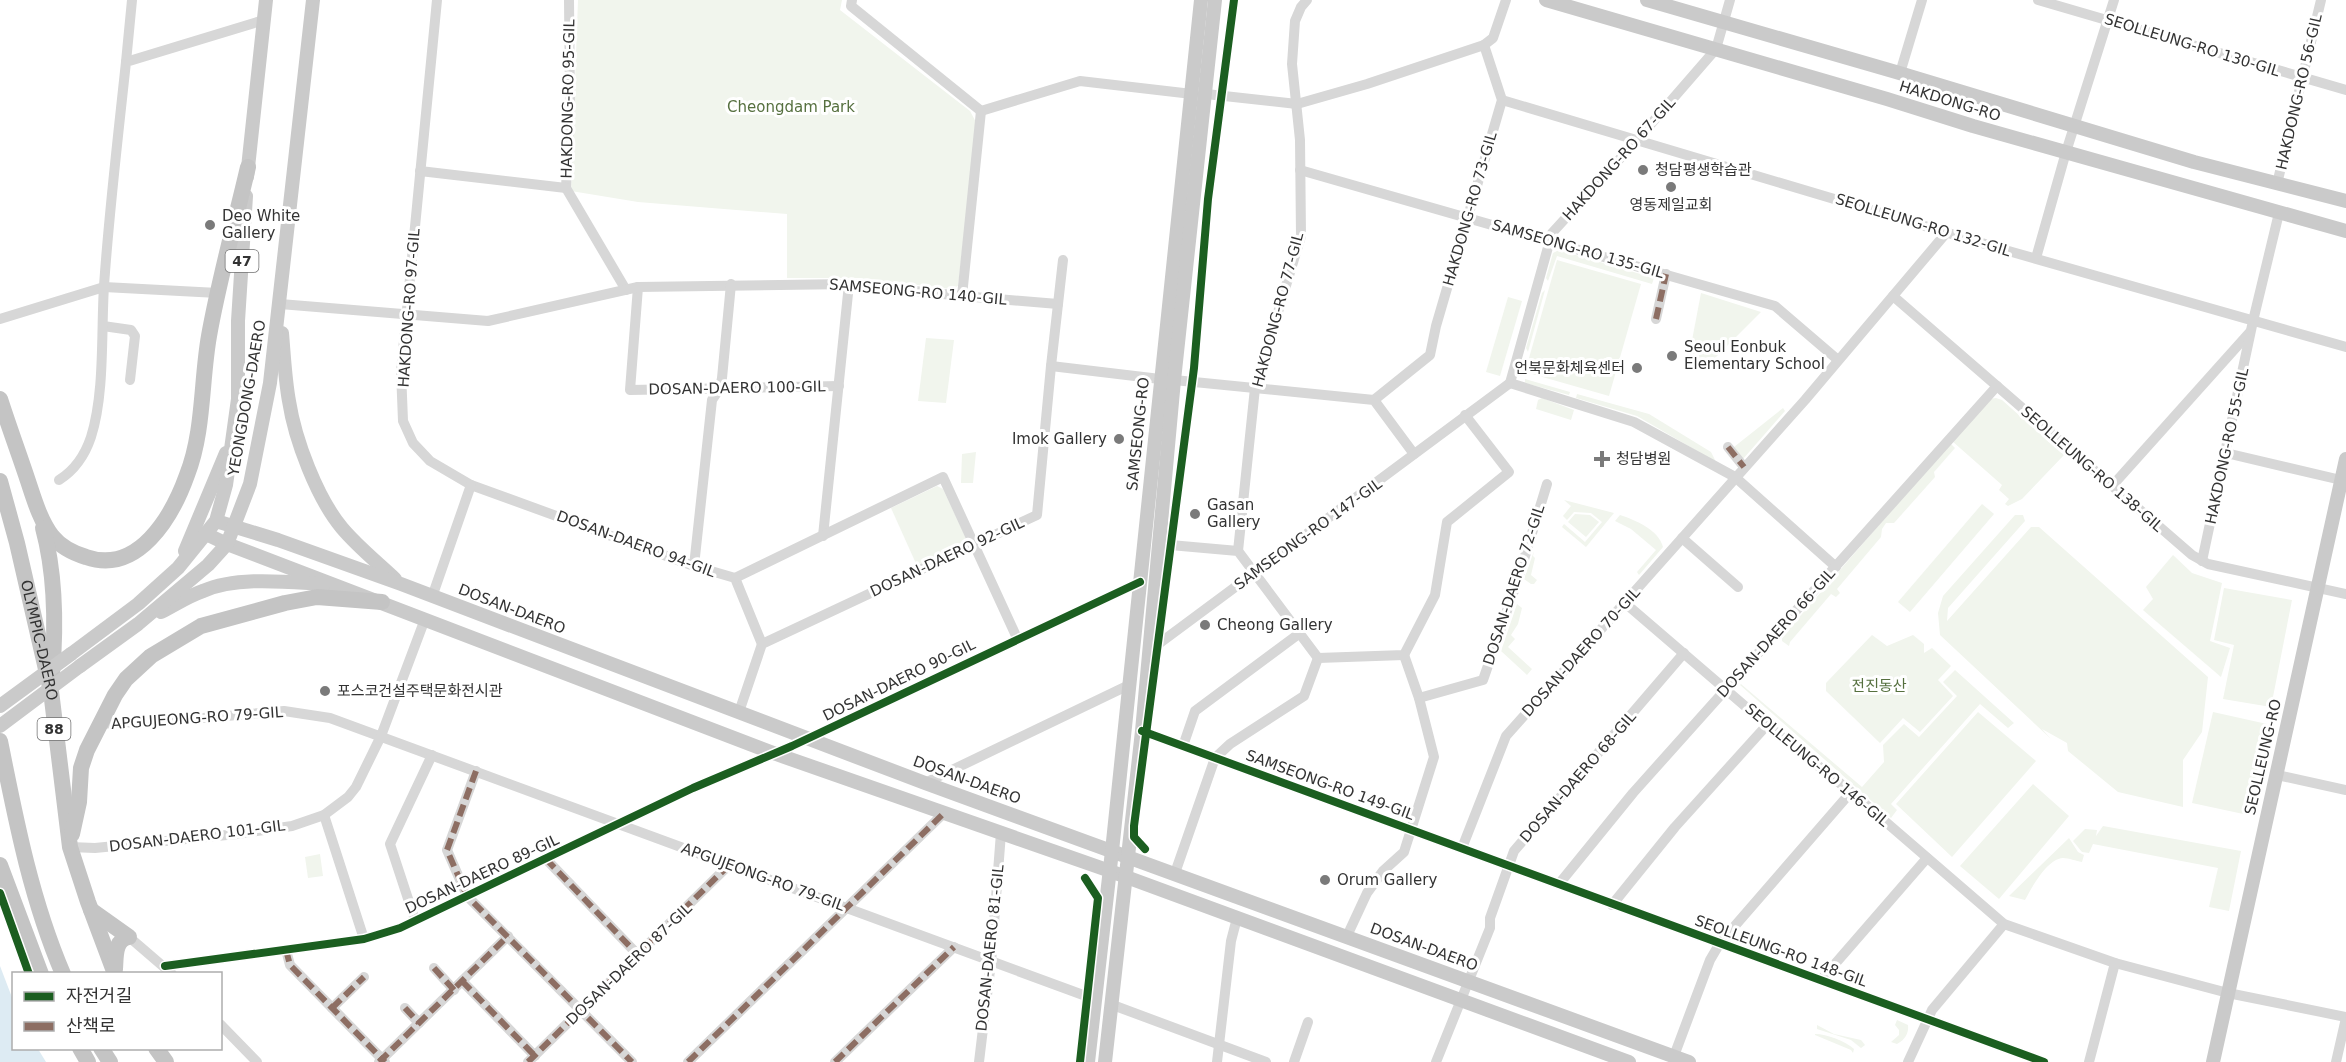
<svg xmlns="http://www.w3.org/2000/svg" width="2346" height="1062" viewBox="0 0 2346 1062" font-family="'DejaVu Sans','Noto Sans KR',sans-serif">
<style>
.green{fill:#f1f5ed}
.water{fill:#ddebf3}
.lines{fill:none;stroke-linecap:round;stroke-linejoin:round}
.minor{stroke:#d7d7d7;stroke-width:10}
.major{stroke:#cacaca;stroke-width:14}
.highway{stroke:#c4c4c4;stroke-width:16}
.major-bridge{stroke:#cacaca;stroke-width:14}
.quiet{stroke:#8d6e63;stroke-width:6;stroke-dasharray:12 6;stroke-linecap:butt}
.cycleway-casing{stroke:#fff;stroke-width:11}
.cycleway{stroke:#1b5e20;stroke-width:8}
.poi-dot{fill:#7a7a7a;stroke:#fff;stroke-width:2}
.labels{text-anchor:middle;stroke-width:6;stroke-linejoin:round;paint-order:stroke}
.shield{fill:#fff;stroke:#707070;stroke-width:1.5}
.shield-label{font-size:14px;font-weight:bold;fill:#333}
.street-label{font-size:15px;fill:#333;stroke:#fff}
.park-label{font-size:15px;fill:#56703f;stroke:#fff}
.poi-label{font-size:15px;fill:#333;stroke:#fff;text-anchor:start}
</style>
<rect width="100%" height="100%" fill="#fff"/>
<g class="green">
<polygon points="578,0 842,0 840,10 970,111 977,124 958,286 951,289 859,278 787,278 787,214 638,202 571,191"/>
<polygon points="1559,250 1654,278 1652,284 1557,256 1548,281 1546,278 1553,253"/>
<polygon points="1557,260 1641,284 1609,396 1525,372"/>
<polygon points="1545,290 1528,352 1526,348 1542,293"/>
<polygon points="1701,293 1761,312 1707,366 1689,356"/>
<polygon points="1508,297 1522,301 1500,376 1486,372"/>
<polygon points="926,338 954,340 946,403 918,401"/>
<polygon points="1525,379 1570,392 1569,395 1525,383"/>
<polygon points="1577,394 1649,414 1711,452 1716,462 1637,416 1576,398"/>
<polygon points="1542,398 1574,410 1571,420 1536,409 1538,400"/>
<polygon points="1996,398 2002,400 2064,455 2022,499 2008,506 2005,504 2009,499 1999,490 2002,485 1952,441 1989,399"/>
<polygon points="1783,408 1785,411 1743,459 1734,447"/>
<polygon points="1950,443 1955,448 1934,472 1935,477 1894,523 1886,523 1882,529 1881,537 1837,589 1840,593 1836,597 1831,594 1790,642 1789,646 1782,641 1782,637"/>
<polygon points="976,452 973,483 961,483 962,454"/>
<polygon points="937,486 943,489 967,540 961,547 918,568 891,508"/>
<polygon points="1564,500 1614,513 1586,547 1562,527 1564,524 1585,542 1602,522 1591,513 1574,512 1567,520 1563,516 1571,506"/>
<polygon points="1982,504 1994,514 1910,612 1898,602"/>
<polygon points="1575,514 1590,515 1599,522 1586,537 1568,522"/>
<path d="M1620,515C1635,520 1659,530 1663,547L1639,575L1637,572L1656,550L1631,529L1615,521Z"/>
<polygon points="2015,515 2023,515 2025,521 1948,608 1947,621 2031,527 2039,527 2208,677 2202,732 2183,760 2183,807 2118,792 2068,751 2067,743 2042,729 2051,739 1940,635 1938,613 1943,596"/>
<polygon points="1534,551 1533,556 1535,558 1531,575 1537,580 1534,584 1531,584 1524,579"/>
<polygon points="2173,555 2192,573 2222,583 2210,641 2230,648 2221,677 2143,610 2153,599 2146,587"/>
<polygon points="2224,588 2292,600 2271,707 2223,699 2234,645 2214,640"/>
<polygon points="1517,604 1522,608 1518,624 1511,635 1515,639 1508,647 1532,669 1527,675 1501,651"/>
<polygon points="1872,635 1887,646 1913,635 1924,644 1924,653 1932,648 1951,666 1938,680 1953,696 1920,732 1903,718 1880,743 1826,691 1826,683"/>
<polygon points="1955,670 2014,723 2008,728 1980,704 1891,804 1897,810 1891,818 1740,685 1741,684 1862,787 1884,762 1883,745 1904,724 1919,737 1957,696 1943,682"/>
<polygon points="1978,712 2036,761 1952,857 1896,804"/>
<polygon points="2213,712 2267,724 2248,815 2192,803"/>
<polygon points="2033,784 2069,816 1999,899 1960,866"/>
<polygon points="2103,826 2241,851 2229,911 2209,907 2218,868 2093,844 2089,853 2082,852 2073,841 2085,829 2097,830 2096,836"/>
<path d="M2069,838L2078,852L2084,855L2082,862C2076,861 2069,858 2063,858C2047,859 2032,887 2025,900L2009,896Z"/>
<polygon points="320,854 323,876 308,878 305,857"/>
<path d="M1897,1020L1908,1025C1909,1033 1905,1040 1897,1044L1891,1042L1899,1035V1030L1895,1025Z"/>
<polygon points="1817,1025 1834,1034 1861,1040 1865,1045 1861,1048 1851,1040 1817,1029"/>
<path d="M1815,1034C1827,1034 1845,1041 1854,1049L1853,1053L1851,1050L1815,1035Z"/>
</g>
<polygon class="water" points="0,966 13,1000 14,1048 38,1049 46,1062 0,1062"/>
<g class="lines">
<g class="minor">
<polyline points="437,0 401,371 403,421 413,443 430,461 471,485 694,566 735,578 762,644"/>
<polyline points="569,0 570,104 566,188 626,290"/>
<polyline points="852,0 851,6 981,111"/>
<polyline points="2038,0 2346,90"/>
<polyline points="126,62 132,0"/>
<polyline points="1900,73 1922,0"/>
<polyline points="1206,94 1297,104 1367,84 1484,45"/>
<polyline points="1502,100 2012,252 2346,347"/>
<polyline points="981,111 1080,81 1192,94"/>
<polyline points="1300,170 1775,306 1838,360"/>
<polyline points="420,171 566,188"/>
<polyline points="2277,184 2321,0"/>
<polyline points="2036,258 2066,152 2114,0"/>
<polyline points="638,287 630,390 839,386"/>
<polyline points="962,296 981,111"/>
<polyline points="1893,296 2192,555 2208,564 2346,594"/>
<polyline points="280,304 488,321 638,287 849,284 962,296 1058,304"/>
<polyline points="0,319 104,287 218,293"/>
<polyline points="1656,319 1666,274"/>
<polyline points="103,326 131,330 135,336 130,380"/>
<polyline points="1051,366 1160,379"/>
<polyline points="1174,380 1374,400 1414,454"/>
<polyline points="1510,383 1552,233 1637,140 1716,49 1730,0"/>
<polyline points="1510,383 1634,422 1735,477 1836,567"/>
<polyline points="1374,400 1430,355 1436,326 1502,100 1484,45 1493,38 1506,0"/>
<polyline points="1728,447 1744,467"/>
<polyline points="2226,453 2341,480"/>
<path d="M59,480C75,470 85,455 91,437C105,393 101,332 104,286C109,212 118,137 126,62L264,20"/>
<polyline points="2112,486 2250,332"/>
<polyline points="823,536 849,284"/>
<polyline points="1682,538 1738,587"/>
<polyline points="1159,544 1238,551 1318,658"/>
<polyline points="1238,551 1255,388 1301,236 1300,140 1292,64 1295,21 1301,7 1307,0"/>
<polyline points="2202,561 2253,321 2279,213"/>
<polyline points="694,566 712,400 720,388 722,378 731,284"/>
<polyline points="735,578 943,477 1017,638"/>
<polyline points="432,597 471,485"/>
<polyline points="1625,603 1767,725 1851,792 2004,924 2115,963 2228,993 2346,1017"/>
<polyline points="1149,651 1510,383"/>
<polyline points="1318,658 1404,655 1435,595 1447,522 1509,472 1465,415"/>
<polyline points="1419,698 1483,680 1518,579 1547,484"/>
<polyline points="739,712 762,644 1037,515 1051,366 1063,260"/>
<polyline points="99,724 191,719 284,711 330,718 1094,999"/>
<polyline points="1142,731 2044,1062"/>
<polyline points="1183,746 1195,711 1300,633"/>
<polyline points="476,771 447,850 467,896 632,1062"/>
<polyline points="2277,775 2346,790"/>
<polyline points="925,783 1129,685"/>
<polyline points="324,815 364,939"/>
<polyline points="70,847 95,848 237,834 292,826 324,815 348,797 356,787 381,736 425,619"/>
<polyline points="1462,848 1506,736 1805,400 1947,232"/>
<polyline points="546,859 639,956"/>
<polyline points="1175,873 1215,758 1230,744 1304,696 1318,658"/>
<polyline points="1559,884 1633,793 1997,386"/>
<polyline points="1612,905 1675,827 1767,725"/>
<polyline points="415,920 390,844 432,755"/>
<polyline points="1347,936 1367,893 1383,871 1404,852 1434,757 1419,698 1404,655"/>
<polyline points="129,937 172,974"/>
<polyline points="286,950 290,965 385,1062"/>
<polyline points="165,966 364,939 400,928 693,788 792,746 1140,582"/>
<polyline points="434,968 454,990"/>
<polyline points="1821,980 1927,858"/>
<polyline points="462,981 535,1056"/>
<polyline points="1110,1004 1266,1062"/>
<polyline points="332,1008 364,977"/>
<polyline points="405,1008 419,1023"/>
<polyline points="220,1024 257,1062"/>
<polyline points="1674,1056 1710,960 1720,943 1851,792"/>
<polyline points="379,1062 508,936"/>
<polyline points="528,1062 729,865"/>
<polyline points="688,1062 943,814"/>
<polyline points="835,1062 954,947"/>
<polyline points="979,1062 991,962 1001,833"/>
<polyline points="1217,1062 1231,941 1237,918"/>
<polyline points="1294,1062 1308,1022"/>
<polyline points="1436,1062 1490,928 1490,918 1514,851 1684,653"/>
<polyline points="1908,1062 1932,1010 2004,924"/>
<polyline points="2089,1062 2115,963"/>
<polyline points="2336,1062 2346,1018"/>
</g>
<g class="major">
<polyline points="1546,0 1887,99 1973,126 2346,231"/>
<polyline points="1647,0 1896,72 2194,162 2346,201"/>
<polyline points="247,177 266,0"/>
<path d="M282,333C284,356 285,379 289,401C295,440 317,498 342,528C358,547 377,562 395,579"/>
<polyline points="216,521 278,540 401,584 925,783 1689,1062"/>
<polyline points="206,534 227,544 776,754 1110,871 1629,1062"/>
<polyline points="185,551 226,453"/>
<path d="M161,612C175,605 188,596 203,591C237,576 287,582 324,584"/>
<polyline points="71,654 138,604 178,568 216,521 226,485 238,399 238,321 246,196"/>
<polyline points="80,666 138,624 208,565 227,544 250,484 270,383 313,0"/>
<polyline points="1088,1062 1112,851 1201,0"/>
<polyline points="1105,1062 1142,731 1174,380 1215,0"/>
<polyline points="2213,1062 2346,459"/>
</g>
<g class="highway">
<path d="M0,399C9,427 19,454 28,481C34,499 40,520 52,536C60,546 73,553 86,557C138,575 172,517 187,475C204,432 201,381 209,336C219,279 235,223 248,167"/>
<path id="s1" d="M0,481L17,543L51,691L70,847L88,902L115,974"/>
<path d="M43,528C56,576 56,627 52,675"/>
<path d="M0,741C16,821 31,899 63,974"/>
<polyline points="72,834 79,802 81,768 87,750 115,695 126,679 151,656 201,626 285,603 317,597 382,602"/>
<polyline points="0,865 41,974"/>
<path d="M91,910L129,937C114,940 116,957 115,969"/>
<polyline points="80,1048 88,1062"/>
<polyline points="101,1048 110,1062"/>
<polyline points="156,1048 166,1062"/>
</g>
<g class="major-bridge">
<polyline points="0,706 71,654"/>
<polyline points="0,726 80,666"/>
</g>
<g class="quiet">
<polyline points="1656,319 1666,274"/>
<polyline points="1728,447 1744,467"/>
<polyline points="476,771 447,850 467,896 632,1062"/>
<polyline points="546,859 639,956"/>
<polyline points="286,950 290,965 385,1062"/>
<polyline points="434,968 454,990"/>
<polyline points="462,981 535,1056"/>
<polyline points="332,1008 364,977"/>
<polyline points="405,1008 419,1023"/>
<polyline points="379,1062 508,936"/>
<polyline points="528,1062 729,865"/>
<polyline points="688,1062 943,814"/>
<polyline points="835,1062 954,947"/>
</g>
<g class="cycleway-casing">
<g id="cycleway">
<polyline points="1142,731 2044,1062"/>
<polyline points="1145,849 1134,837 1134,826 1194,368 1208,199 1234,0"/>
<polyline points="0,893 29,974"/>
<polyline points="165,966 364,939 400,928 693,788 792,746 1140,582"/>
<polyline points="1080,1062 1098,898 1085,878"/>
</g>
</g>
<use href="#cycleway" class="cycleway"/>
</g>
<g class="poi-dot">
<circle cx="1643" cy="170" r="6"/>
<circle cx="1671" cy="187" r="6"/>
<circle cx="210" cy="225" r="6"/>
<circle cx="1672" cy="356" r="6"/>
<circle cx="1637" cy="368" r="6"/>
<circle cx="1119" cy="439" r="6"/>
<path d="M1599 450h6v6h6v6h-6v6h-6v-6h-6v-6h6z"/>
<circle cx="1195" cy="514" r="6"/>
<circle cx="1205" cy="625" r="6"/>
<circle cx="325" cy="691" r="6"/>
<circle cx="1325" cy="880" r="6"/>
</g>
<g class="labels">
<g class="shield">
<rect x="225.5" y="250" width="33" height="22" rx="4.5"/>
<rect x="37.5" y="718" width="33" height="22" rx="4.5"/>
</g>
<g class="shield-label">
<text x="242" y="266">47</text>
<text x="54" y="734">88</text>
</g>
<g class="street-label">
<text transform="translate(2192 45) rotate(17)" y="5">SEOLLEUNG-RO 130-GIL</text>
<text transform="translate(2299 92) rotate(-77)" y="5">HAKDONG-RO 56-GIL</text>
<text transform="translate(568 99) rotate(-89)" y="5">HAKDONG-RO 95-GIL</text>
<text transform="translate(1950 101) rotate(17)" y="5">HAKDONG-RO</text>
<text transform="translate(1619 159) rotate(-48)" y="5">HAKDONG-RO 67-GIL</text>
<text transform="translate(1470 209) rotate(-74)" y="5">HAKDONG-RO 73-GIL</text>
<text transform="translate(1923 225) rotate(17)" y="5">SEOLLEUNG-RO 132-GIL</text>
<text transform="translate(1578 249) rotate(16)" y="5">SAMSEONG-RO 135-GIL</text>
<text transform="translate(918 292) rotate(5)" y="5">SAMSEONG-RO 140-GIL</text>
<text transform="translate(409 308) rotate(-86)" y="5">HAKDONG-RO 97-GIL</text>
<text transform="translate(1278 310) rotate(-75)" y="5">HAKDONG-RO 77-GIL</text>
<text transform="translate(737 388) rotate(-1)" y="5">DOSAN-DAERO 100-GIL</text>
<text transform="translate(247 398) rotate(-80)" y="5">YEONGDONG-DAERO</text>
<text transform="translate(1138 434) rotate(-84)" y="5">SAMSEONG-RO</text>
<text transform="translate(2227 446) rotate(-78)" y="5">HAKDONG-RO 55-GIL</text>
<text transform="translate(2092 469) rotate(41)" y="5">SEOLLEUNG-RO 138-GIL</text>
<text transform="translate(1308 534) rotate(-36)" y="5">SAMSEONG-RO 147-GIL</text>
<text transform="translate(636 544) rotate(20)" y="5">DOSAN-DAERO 94-GIL</text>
<text transform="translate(947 557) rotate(-25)" y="5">DOSAN-DAERO 92-GIL</text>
<text transform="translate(1514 585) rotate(-72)" y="5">DOSAN-DAERO 72-GIL</text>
<text transform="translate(512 609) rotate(21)" y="5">DOSAN-DAERO</text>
<text transform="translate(1776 633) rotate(-48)" y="5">DOSAN-DAERO 66-GIL</text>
<text dy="5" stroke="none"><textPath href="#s1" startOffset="164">OLYMPIC-DAERO</textPath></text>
<text transform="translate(1581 652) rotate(-48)" y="5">DOSAN-DAERO 70-GIL</text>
<text transform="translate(899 680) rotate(-26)" y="5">DOSAN-DAERO 90-GIL</text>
<text transform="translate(197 718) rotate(-4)" y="5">APGUJEONG-RO 79-GIL</text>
<text transform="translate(2263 757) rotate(-77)" y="5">SEOLLEUNG-RO</text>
<text transform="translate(1817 765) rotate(40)" y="5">SEOLLEUNG-RO 146-GIL</text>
<text transform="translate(1578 777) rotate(-49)" y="5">DOSAN-DAERO 68-GIL</text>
<text transform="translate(967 780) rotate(20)" y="5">DOSAN-DAERO</text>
<text transform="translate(1330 785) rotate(20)" y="5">SAMSEONG-RO 149-GIL</text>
<text transform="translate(197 836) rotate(-7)" y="5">DOSAN-DAERO 101-GIL</text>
<text transform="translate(482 874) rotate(-25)" y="5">DOSAN-DAERO 89-GIL</text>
<text transform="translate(763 877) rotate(20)" y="5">APGUJEONG-RO 79-GIL</text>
<text transform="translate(1424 947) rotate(20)" y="5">DOSAN-DAERO</text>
<text transform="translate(990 948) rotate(-84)" y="5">DOSAN-DAERO 81-GIL</text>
<text transform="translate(1781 951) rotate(20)" y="5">SEOLLEUNG-RO 148-GIL</text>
<text transform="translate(629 964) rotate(-44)" y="5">DOSAN-DAERO 87-GIL</text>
</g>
<g class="park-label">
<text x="791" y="112">Cheongdam Park</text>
<text x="1879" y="691">전진동산</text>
</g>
<g class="poi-label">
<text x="1655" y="175">청담평생학습관</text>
<text x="1671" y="210" text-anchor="middle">영동제일교회</text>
<text x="222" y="221">Deo White<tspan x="222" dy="17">Gallery</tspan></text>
<text x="1684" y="352">Seoul Eonbuk<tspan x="1684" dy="17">Elementary School</tspan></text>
<text x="1625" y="373" text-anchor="end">언북문화체육센터</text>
<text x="1107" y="444" text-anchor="end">Imok Gallery</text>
<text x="1616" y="464">청담병원</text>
<text x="1207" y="510">Gasan<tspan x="1207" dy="17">Gallery</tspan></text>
<text x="1217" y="630">Cheong Gallery</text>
<text x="337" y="696">포스코건설주택문화전시관</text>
<text x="1337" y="885">Orum Gallery</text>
</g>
</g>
<rect x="12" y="972" width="210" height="78" fill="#ffffff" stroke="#adadad" stroke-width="1.5"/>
<rect x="24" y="992" width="30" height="9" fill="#1b5e20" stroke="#adadad" stroke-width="1.5"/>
<text x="66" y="1002" font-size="18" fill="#333333">자전거길</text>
<rect x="24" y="1022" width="30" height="9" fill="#8d6e63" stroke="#adadad" stroke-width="1.5"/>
<text x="66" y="1032" font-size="18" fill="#333333">산책로</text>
</svg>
